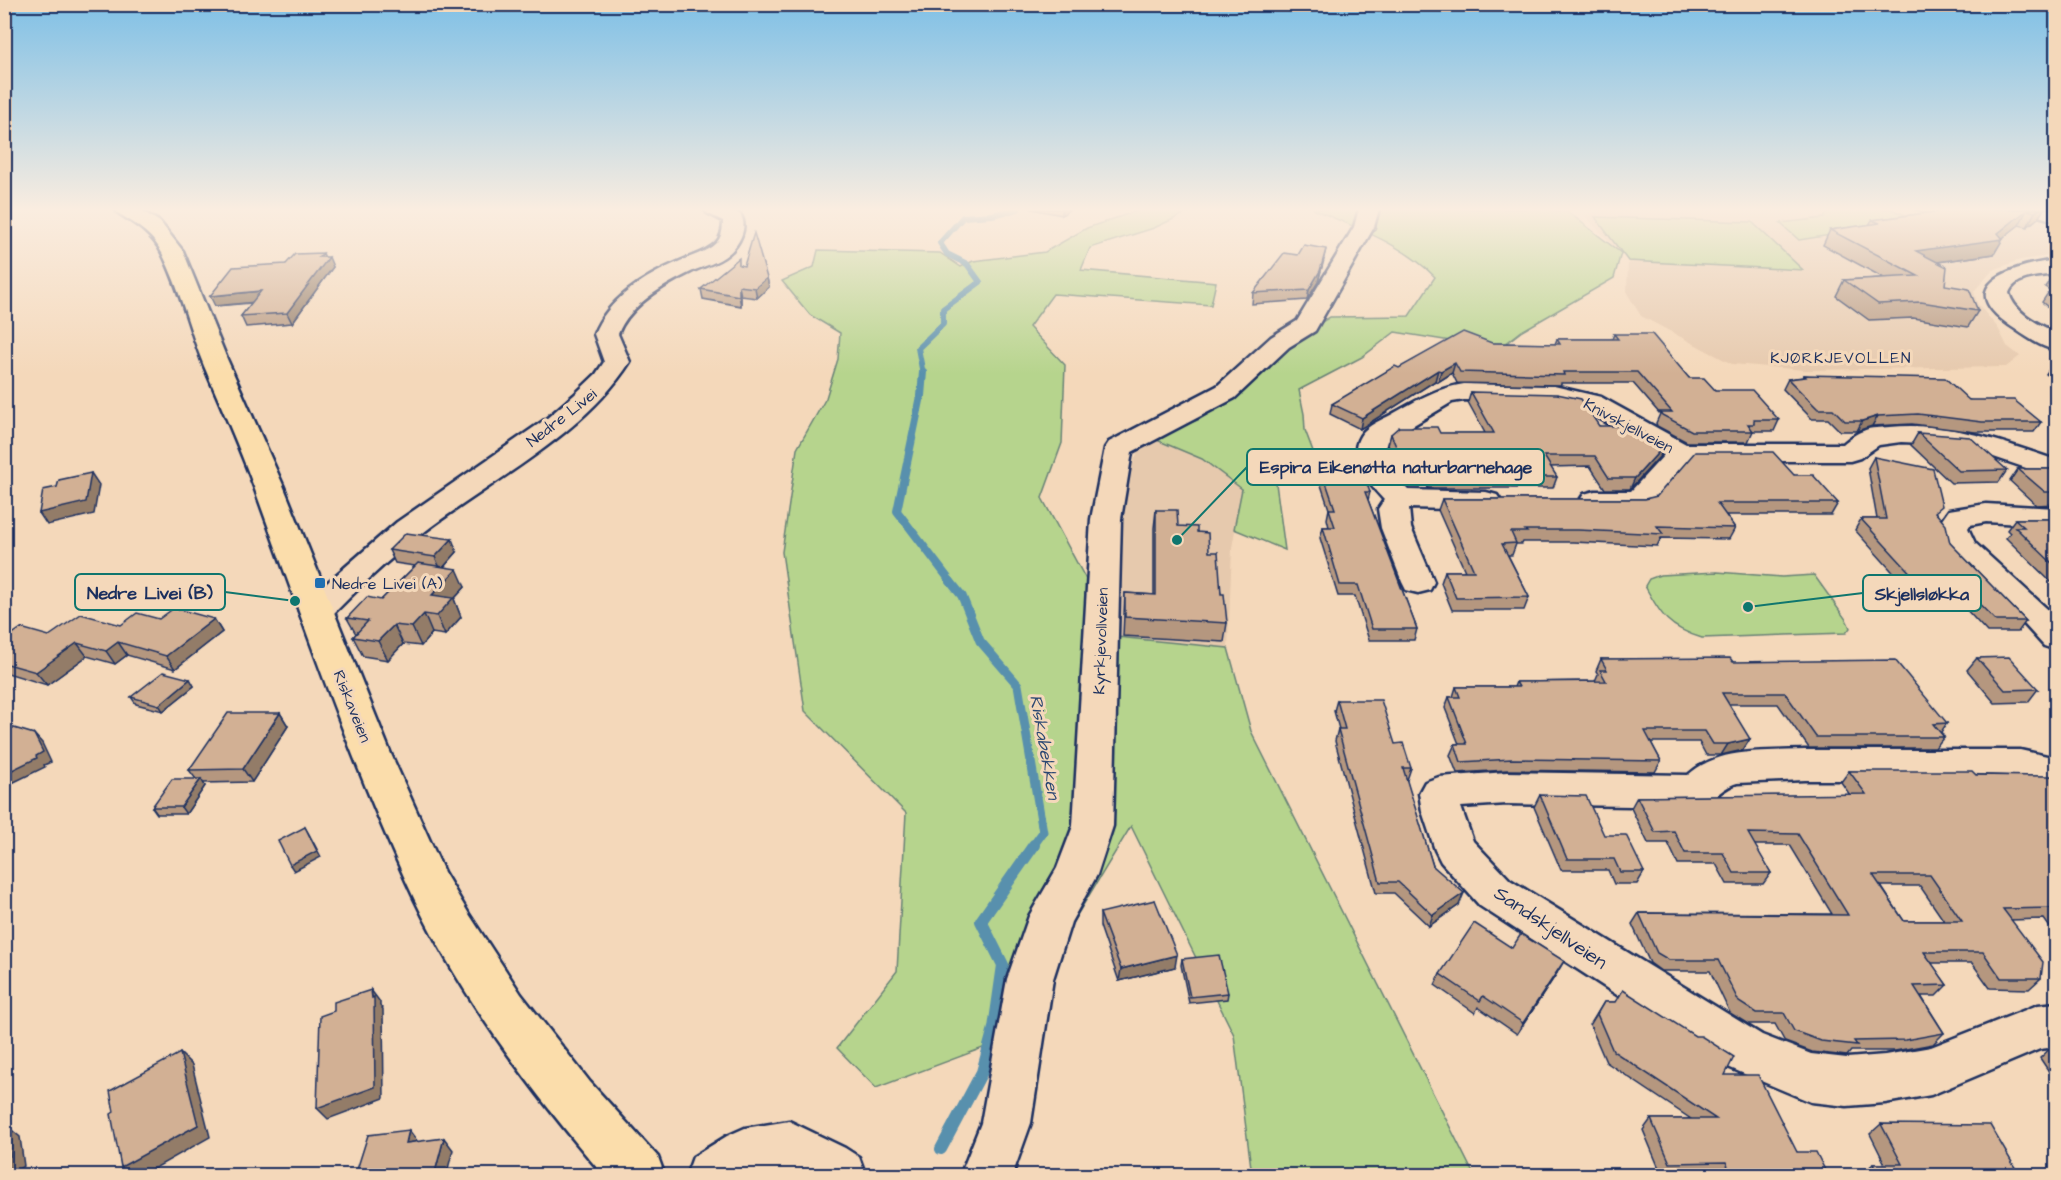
<svg xmlns="http://www.w3.org/2000/svg" width="2061" height="1180" viewBox="0 0 2061 1180" font-family="'Architects Daughter',sans-serif">
<style>
.built{fill:#e6c9ad}
.green{fill:#b6d48d;stroke:#688276;stroke-width:1.5}
.lines{fill:none;stroke-linecap:round;stroke-linejoin:round}
.stream-far3{stroke:#5990ad;stroke-width:6}
.stream-far2{stroke:#5990ad;stroke-width:8}
.stream-far1{stroke:#5990ad;stroke-width:9}
.stream{stroke:#5990ad;stroke-width:12}
.minor-casing{stroke:#1b2f5e;stroke-width:5}
.major-casing{stroke:#1b2f5e;stroke-width:5}
.minor{fill:#f4d8ba;fill-rule:evenodd}
.major{fill:#fbddab;fill-rule:evenodd}
.wall{fill:#b5977f;stroke:#1b2f5e;stroke-width:1.5;fill-rule:evenodd}
.shaded-wall{fill:#937b68;stroke:#1b2f5e;stroke-width:1.5}
.building{fill:#d2b094;stroke:#1b2f5e;stroke-width:1.5;fill-rule:evenodd}
.poi-dot{fill:#1f6fb2;stroke:#f4d8ba;stroke-width:2}
.labels{text-anchor:middle;stroke-width:6;stroke-linejoin:round;paint-order:stroke}
.far-neighbourhood-label{font-size:15px;letter-spacing:1.5px;fill:#1b2f5e;stroke:#f4d8ba}
.street-label{font-size:16px;fill:#1b2f5e;stroke:#f4d8ba}
.poi-label{font-size:16px;fill:#1b2f5e;stroke:#f4d8ba;text-anchor:start}
.water-label{font-size:18px;font-style:italic;fill:#2b4772;stroke:#f4d8ba}
.near-street-label{font-size:20px;fill:#1b2f5e;stroke:#f4d8ba}
.leader{fill:none;stroke:#0f766e;stroke-width:2}
.callout-dot{fill:#0f766e;stroke:#f4d8ba;stroke-width:2}
.callout{fill:#f4d8ba;stroke:#0f766e;stroke-width:2}
.callout-label{font-size:18px;text-anchor:middle;font-weight:bold;fill:#1b2f5e}
</style>
<rect width="100%" height="100%" fill="#f4d8ba"/>
<filter id="ink" filterUnits="userSpaceOnUse"><feTurbulence type="fractalNoise" baseFrequency=".0167" numOctaves="2"/><feDisplacementMap in="SourceGraphic" scale="12" xChannelSelector="R" yChannelSelector="G"/><feConvolveMatrix kernelMatrix="1 2 1 2 8 2 1 2 1" color-interpolation-filters="sRGB"/></filter>
<g filter="url(#ink)">
<g class="built">
<polygon points="1676,209 2024,209 2056,219 2056,255 2020,260 1993,270 1974,291 1977,303 1998,328 2007,346 2020,356 2006,367 1805,370 1732,364 1641,316 1627,293 1628,261 1585,216 1601,210"/>
<polygon points="1152,438 1202,459 1242,489 1232,548 1228,648 1117,637 1121,492 1139,449"/>
</g>
<g class="green">
<polygon points="1142,209 1195,209 1154,228 1090,248 1081,270 1216,282 1211,305 1053,294 1029,327 1065,365 1062,443 1042,498 1117,637 1228,648 1251,731 1474,1175 1252,1175 1234,1035 1131,826 1071,925 1031,1030 876,1088 837,1048 897,971 906,813 805,711 782,552 797,449 826,398 838,359 840,333 810,315 782,281 814,267 818,250 940,253 961,267 973,261 1045,252 1087,228"/>
<path d="M1313,209H1545L1568,212L1621,253L1614,278L1522,331L1505,344H1469L1395,332L1362,357L1299,390L1304,414L1305,430L1316,459L1275,476L1285,550L1234,529L1242,489L1202,459L1152,438L1200,419L1237,395L1315,326L1330,317L1409,316L1435,277C1402,243 1356,228 1313,209Z"/>
<polygon points="1829,209 1891,209 1920,221 1799,240 1780,223 1824,218"/>
<polygon points="1595,217 1752,222 1803,270 1628,261"/>
<path d="M1717,572L1782,577L1814,575L1847,621L1850,628L1846,633L1702,638C1669,628 1661,616 1645,586L1649,579L1660,575Z"/>
</g>
<g class="lines">
<polyline class="stream-far3" points="923,374 918,348 943,324 943,309 980,282 967,264 947,254 940,243 963,217 992,215 1018,209"/>
<polyline class="stream-far2" points="923,372 921,396 897,511 951,582"/>
<polyline class="stream-far1" points="950,581 962,596 980,641 1018,685 1043,832 1033,846"/>
<polyline class="stream" points="941,1149 982,1072 994,1028 1003,965 981,921 1034,845"/>
<g class="minor-casing">
<g id="minor">
<path d="M704,209H730L740,214C749,227 739,245 728,254C718,263 703,266 691,272C664,285 629,305 618,334L630,362C582,437 488,482 419,536C386,561 357,590 328,619L316,622L304,619L299,611L304,603L397,522L546,419L574,395L596,374L604,362L594,334C607,300 645,276 678,262C690,256 706,253 716,243C722,237 723,229 723,221L707,213Z"/>
<polygon points="1359,209 1379,209 1374,227 1315,331 1289,347 1235,398 1132,452 1121,519 1113,826 1097,875 1071,922 1053,979 1031,1123 1012,1176 960,1176 981,1123 1007,979 1029,916 1057,868 1073,826 1091,519 1105,448 1109,442 1217,386 1271,337 1297,321 1354,227"/>
<polygon points="2025,209 2056,209 2056,221 2028,213"/>
<path d="M2056,260V274C2041,276 2015,276 2009,293C2015,314 2039,324 2056,333V350C2041,347 2028,338 2015,329C1948,286 2011,266 2056,260Z"/>
<path d="M1464,384L1554,386L1601,397L1686,444H1843C1849,439 1856,433 1863,431C1871,427 1881,428 1890,427C1949,421 2002,442 2056,460V478L1964,447L1946,444L1901,442L1879,445L1860,458L1850,461H1689C1677,475 1665,494 1651,505C1640,513 1597,510 1584,506L1580,500L1584,494L1595,491H1631L1664,455L1583,409L1554,402L1464,400L1452,402L1387,441C1380,461 1394,477 1408,490L1486,492L1497,495L1501,501L1497,507L1486,510L1409,508L1411,528L1434,582L1430,590L1418,593L1406,590L1402,582L1381,528L1378,509L1384,500C1368,483 1343,454 1364,431C1372,423 1386,418 1396,412C1421,398 1435,389 1464,384Z"/>
<polygon points="1986,504 2056,508 2056,526 1986,522 1970,525 1968,528 1975,543 2056,617 2056,650 2044,646 2025,625 1987,593 1951,555 1937,527 1949,510"/>
<path d="M1804,750H2020L2056,758V788L2020,780H1804L1737,783C1720,788 1716,800 1697,807L1507,804L1461,807L1473,841L1510,880L1762,1035L1811,1054L1847,1058L1885,1055L1931,1047L2038,1005L2056,1003V1047L2040,1049L1931,1095L1885,1103L1847,1106L1811,1102L1728,1067L1480,906L1441,862L1435,850L1422,811L1419,793L1425,782L1439,777L1507,772L1688,775C1719,747 1765,752 1804,750Z"/>
<path d="M789,1121L845,1148L859,1157L866,1176H791C785,1173 700,1176 686,1176L693,1157L727,1136L745,1128Z"/>
</g>
</g>
<g class="major-casing">
<path id="major" d="M115,209H139L160,222L183,251L227,359L283,485L391,754L444,872L469,914L521,994L590,1082L658,1157L665,1176H604C528,1087 454,988 406,881C348,753 302,619 254,487C239,446 221,406 204,366C189,329 180,288 162,253C152,233 135,224 118,213Z"/>
</g>
<use href="#minor" class="minor"/>
<use href="#major" class="major"/>
</g>
<g class="wall">
<polygon points="1031,209 1070,209 1062,215"/>
<polygon points="1912,209 2044,209 2038,218 2027,227 2019,225 2002,238 1994,254 1938,262 1945,285 1978,311 1968,327 1913,318 1869,320 1836,296 1844,280 1884,278 1823,245 1830,230 1869,225 1872,220 1926,213"/>
<polygon points="325,257 333,267 292,323 246,327 241,316 252,303 215,306 286,264"/>
<polygon points="1324,260 1318,282 1307,300 1252,304 1253,293"/>
<polygon points="740,265 767,278 769,287 757,298 741,296 741,306 703,299 701,289"/>
<polygon points="2051,278 2056,278 2056,314 2042,302 2048,293 2054,293 2045,287"/>
<polygon points="1614,334 1689,378 1779,420 1774,431 1753,431 1748,442 1687,442 1657,426 1656,423 1660,414 1633,383 1561,383 1561,385 1457,383 1452,373 1438,382 1435,381 1360,429 1330,414 1332,404 1399,368 1492,343 1555,344 1557,339 1612,339"/>
<polygon points="2052,365 2056,365 2056,383 2046,374"/>
<polygon points="1804,375 1969,400 2041,422 2034,432 1975,432 1912,424 1872,426 1857,431 1840,431 1828,419 1812,419 1783,389 1788,379 1803,377"/>
<polygon points="1471,392 1599,426 1665,445 1660,456 1630,489 1605,489 1590,466 1550,467 1557,477 1553,488 1428,488 1424,477 1413,477 1399,470 1388,445 1391,434 1485,433 1468,402"/>
<polygon points="1918,433 2007,470 1999,482 1951,483 1911,445"/>
<polygon points="1874,457 1937,514 1950,543 2026,621 2018,632 1987,632 1951,593 1943,593 1939,590 1908,589 1855,530 1861,519 1877,519 1868,468"/>
<polygon points="1320,465 1370,492 1368,500 1417,629 1414,640 1369,640 1355,596 1338,596 1320,538 1323,527 1329,527 1327,519 1329,509 1318,476"/>
<polygon points="2018,469 2056,469 2056,504 2036,505 2010,481"/>
<polygon points="1794,475 1838,503 1831,515 1726,515 1735,528 1729,539 1661,538 1657,546 1573,542 1523,542 1522,544 1516,544 1512,555 1508,555 1529,597 1524,610 1452,610 1441,583 1445,571 1465,571 1438,510 1442,499 1645,499"/>
<polygon points="1156,510 1178,526 1197,532 1209,552 1221,594 1227,623 1224,642 1123,636 1125,593 1154,595 1154,528"/>
<polygon points="2015,519 2056,519 2056,587 2006,538 2010,533 2007,530"/>
<polygon points="389,550 457,552 444,567 465,587 454,599 461,617 445,635 432,633 421,646 403,644 388,660 363,656 353,637 356,634 347,618 381,600 415,566 395,563"/>
<polygon points="159,619 214,619 222,632 175,669 127,655 115,664 87,656 47,685 4,672 4,640 49,636"/>
<polygon points="1977,658 2038,689 2028,702 1995,703 1967,670"/>
<polygon points="1601,659 1733,662 1947,723 1941,732 1944,737 1935,748 1809,748 1778,704 1729,704 1743,750 1721,755 1706,755 1699,742 1651,742 1661,761 1655,772 1507,770 1457,773 1450,755 1455,744 1459,744 1445,708 1449,697 1453,697 1456,687 1514,687 1516,682 1595,681 1598,674 1596,671"/>
<polygon points="190,679 194,686 163,711 136,704 131,697"/>
<polygon points="1337,700 1395,744 1411,768 1407,780 1406,780 1433,866 1459,905 1429,926 1394,893 1376,893 1335,741 1338,729 1339,729 1334,711"/>
<polygon points="280,713 288,726 252,782 203,783 205,786 186,814 157,814 152,807 196,779 189,770"/>
<path d="M1849,771L2056,777V936L2044,919L2011,920L2041,978L2029,989L1990,988L1972,963H1931L1947,985L1936,996H1921L1944,1033L1933,1044L1895,1051H1851L1847,1056L1812,1052L1785,1042L1775,1024H1748L1730,1013L1710,971H1661L1650,963L1632,924L1639,913L1832,914L1790,845H1754L1771,873L1763,884H1727L1716,864H1678L1668,843H1648L1631,808L1637,797L1850,795L1841,782ZM1881,886H1920L1944,921H1904Z"/>
<polygon points="1540,795 1644,872 1637,884 1614,884 1608,870 1561,870 1534,807"/>
<polygon points="1100,913 1175,967 1119,981 1100,926"/>
<polygon points="1512,948 1557,973 1517,1034 1478,1007 1475,1013 1435,985 1440,974"/>
<polygon points="1182,959 1228,993 1227,999 1189,1003 1181,965"/>
<polygon points="1623,990 1725,1075 1797,1152 1828,1176 1718,1176 1716,1172 1661,1173 1643,1130 1651,1119 1691,1119 1606,1062 1590,1025 1604,1002 1615,1002"/>
<polygon points="2053,1046 2056,1046 2056,1082 2040,1058"/>
<polygon points="1881,1124 2020,1176 1863,1176 1862,1174 1873,1164 1885,1164 1870,1134"/>
</g>
<g class="shaded-wall">
<polygon points="1063,209 1070,209 1062,215 1062,210"/>
<polygon points="2040,209 2044,209 2038,218 2027,227 2035,212"/>
<polygon points="2027,210 2019,225 2000,240 2003,239 1994,254 1908,266 1916,251 1998,233"/>
<polygon points="1326,249 1318,282 1307,300 1309,290"/>
<polygon points="323,253 326,261 329,257 333,267 292,323 287,313 319,257"/>
<polygon points="767,278 769,287 757,298 755,288"/>
<polygon points="739,286 741,296 741,306 739,296"/>
<polygon points="261,291 266,301 215,306 210,296"/>
<polygon points="1455,363 1452,373 1438,382 1441,371"/>
<polygon points="1438,370 1435,381 1360,429 1362,418"/>
<polygon points="1878,416 1872,426 1857,431 1862,421"/>
<polygon points="1665,445 1660,456 1630,489 1635,478"/>
<polygon points="91,473 99,485 94,514 47,525 39,513"/>
<polygon points="452,539 457,552 441,570 435,557"/>
<polygon points="457,569 465,587 454,599 461,617 445,635 437,616 432,595"/>
<polygon points="424,614 432,633 421,646 412,627"/>
<polygon points="214,619 222,632 175,669 166,656"/>
<polygon points="394,625 403,644 388,660 378,641"/>
<polygon points="118,642 127,655 115,664 106,651"/>
<polygon points="77,643 87,656 47,685 36,672"/>
<polygon points="190,679 194,686 163,711 159,705"/>
<polygon points="280,713 288,726 252,782 243,769"/>
<polygon points="34,734 42,743 51,762 44,765 45,767 4,787 4,774 36,756"/>
<polygon points="1750,739 1743,750 1721,755 1728,744"/>
<polygon points="201,779 205,786 186,814 181,807"/>
<polygon points="305,827 309,834 321,857 294,871 290,865"/>
<polygon points="1464,893 1459,905 1429,926 1433,915"/>
<polygon points="1177,955 1175,967 1119,981 1121,969"/>
<polygon points="1564,961 1557,973 1517,1034 1523,1023"/>
<polygon points="371,990 380,1002 380,1006 383,1009 384,1098 328,1119 317,1108 372,998"/>
<polygon points="180,1053 192,1065 210,1137 141,1176 131,1176 121,1167"/>
<polygon points="7,1126 20,1137 24,1166 6,1176 4,1176"/>
<polygon points="409,1130 418,1142 406,1143"/>
<polygon points="444,1138 453,1150 446,1176 434,1176"/>
</g>
<g class="building">
<polygon points="1958,209 2040,209 2035,212 2027,210 1998,233 2003,239 1916,251 1947,267 1945,285 1969,289 1978,311 1921,302 1878,304 1844,280 1918,276 1830,230 1880,223 1872,220"/>
<polygon points="754,233 767,278 755,288 739,286 739,296 701,289 739,258 739,265 744,266"/>
<polygon points="1304,245 1326,249 1320,271 1309,290 1253,293 1284,253 1298,255"/>
<polygon points="323,253 319,257 329,257 287,313 241,316 261,291 210,296 233,267 286,264 295,254"/>
<polygon points="2048,293 2056,293 2056,300"/>
<polygon points="1463,332 1492,343 1560,344 1557,339 1618,339 1614,334 1652,334 1689,378 1704,378 1715,390 1752,390 1779,420 1754,420 1754,424 1748,424 1753,431 1692,431 1662,415 1660,412 1672,412 1637,372 1563,372 1564,375 1460,372 1455,363 1441,371 1438,370 1362,418 1332,404 1395,366 1399,368"/>
<polygon points="1804,375 1945,378 1969,400 2014,400 2041,422 1982,422 1918,414 1878,416 1862,421 1845,421 1833,409 1818,409 1788,379 1806,377"/>
<polygon points="1471,392 1557,394 1581,399 1599,426 1632,426 1665,445 1635,478 1609,478 1595,456 1544,456 1557,477 1432,477 1427,466 1416,466 1401,459 1391,434 1399,427 1437,427 1440,433 1494,433"/>
<polygon points="1918,433 1970,437 2007,470 1959,471"/>
<polygon points="1695,452 1773,452 1794,475 1813,475 1838,503 1717,503 1735,528 1657,526 1663,534 1578,530 1525,530 1527,532 1511,532 1516,543 1502,544 1529,597 1456,598 1445,571 1474,571 1442,499 1645,499 1657,496"/>
<polygon points="1874,457 1933,469 1942,506 1935,512 1946,525 1950,543 2026,621 1996,621 1959,583 1950,583 1947,579 1916,579 1861,519 1886,519"/>
<polygon points="1320,465 1359,465 1370,492 1365,492 1417,629 1372,629 1358,585 1340,585 1323,527 1335,527 1329,509 1335,509"/>
<polygon points="2018,469 2056,469 2056,492 2045,492"/>
<polygon points="91,473 86,502 39,513 43,490 57,487 59,480"/>
<polygon points="1156,510 1177,510 1178,526 1197,527 1197,532 1208,533 1209,552 1218,552 1221,594 1224,594 1227,623 1125,617 1125,593 1156,595"/>
<polygon points="2015,519 2056,519 2056,567 2015,527 2024,527"/>
<polygon points="406,533 452,539 435,557 389,550"/>
<polygon points="418,563 457,569 432,595 453,598 437,616 424,614 412,627 394,625 378,641 353,637 368,621 347,618 367,597 381,600"/>
<polygon points="174,608 214,619 166,656 118,642 106,651 77,643 36,672 4,663 4,640 21,628 49,636 81,614 121,625 137,613 159,619"/>
<polygon points="2009,657 2038,689 2005,690 1977,658"/>
<polygon points="1730,658 1733,662 1895,660 1947,723 1933,724 1944,737 1816,737 1785,693 1722,693 1750,739 1728,744 1713,744 1705,731 1645,731 1661,761 1512,759 1461,762 1455,744 1467,744 1449,697 1460,697 1456,687 1519,687 1516,682 1606,681 1600,670 1607,670 1601,659"/>
<polygon points="163,672 190,679 159,705 131,697"/>
<polygon points="1337,700 1381,700 1395,744 1403,743 1411,768 1403,768 1433,866 1464,893 1433,915 1398,882 1380,882 1338,729 1345,729"/>
<polygon points="228,713 280,713 243,769 189,770"/>
<polygon points="4,725 34,734 43,752 36,756 37,758 4,774"/>
<path d="M1849,771H1972L1976,775L2050,776L2056,777V910L2055,908L2003,909L2043,962L2041,978H2001L1983,952H1924L1947,985L1914,986L1944,1033L1905,1040L1854,1041L1857,1045L1821,1041L1794,1031L1784,1013H1756L1739,1002L1718,960H1669L1657,953L1639,913L1848,915L1798,834L1748,833L1771,873H1734L1723,853H1685L1674,831L1655,832L1637,797L1866,794ZM1873,875H1930L1962,921H1904Z"/>
<polygon points="172,779 201,779 181,807 152,807"/>
<polygon points="1540,795 1586,796 1604,835 1626,835 1644,872 1620,872 1614,859 1567,859"/>
<polygon points="305,827 317,851 290,865 278,841"/>
<polygon points="1155,900 1177,955 1121,969 1100,913"/>
<polygon points="1474,923 1512,948 1521,934 1564,961 1523,1023 1483,996 1480,1001 1440,974"/>
<polygon points="1219,955 1228,993 1190,997 1182,959"/>
<polygon points="371,990 372,998 374,997 375,1087 317,1108 320,1016 334,1011 334,1002"/>
<polygon points="1623,990 1695,1036 1701,1036 1734,1057 1725,1075 1758,1075 1797,1152 1816,1152 1828,1176 1732,1176 1726,1162 1670,1163 1651,1119 1716,1119 1613,1051 1597,1014 1604,1002 1616,1002"/>
<polygon points="180,1053 198,1125 121,1167 111,1114 114,1112 110,1091"/>
<polygon points="1881,1124 1990,1125 2020,1176 1879,1176 1873,1164 1902,1164"/>
<polygon points="7,1126 10,1156 4,1159 4,1127"/>
<polygon points="409,1130 406,1143 444,1138 434,1176 355,1176 368,1135"/>
<polygon points="1148,1172 1192,1176 1148,1176"/>
</g>
</g>
<linearGradient id="sky" x2="0" y2="1"><stop stop-color="#7fc0e6"/><stop offset="0.56" stop-color="#faede0"/><stop offset="1" stop-color="#faede0" stop-opacity="0"/></linearGradient>
<rect width="2061" height="374" fill="url(#sky)"/>
<rect class="poi-dot" x="314" y="577" width="12" height="12" rx="3"/>
<g class="labels">
<g class="far-neighbourhood-label">
<text x="1841" y="363">KJØRKJEVOLLEN</text>
</g>
<g class="street-label">
<text transform="translate(561 417) rotate(-38)" y="6">Nedre Livei</text>
<text transform="translate(1629 425) rotate(28)" y="6">Knivskjellveien</text>
<text transform="translate(1100 641) rotate(-88)" y="6">Kyrkjevollveien</text>
<text transform="translate(353 706) rotate(68)" y="6">Riskaveien</text>
</g>
<g class="poi-label">
<text x="332" y="589">Nedre Livei (A)</text>
</g>
<g class="water-label">
<text transform="translate(1045 747) rotate(80)" y="6">Riskabekken</text>
</g>
<g class="near-street-label">
<text transform="translate(1551 927) rotate(34)" y="7">Sandskjellveien</text>
</g>
</g>
<path class="leader" d="M1177 540L1247 467M295 601L225 592M1748 607L1863 593"/>
<g class="callout-dot">
<circle cx="1177" cy="540" r="6"/>
<circle cx="295" cy="601" r="6"/>
<circle cx="1748" cy="607" r="6"/>
</g>
<g class="callout">
<rect x="1247" y="449" width="297" height="36" rx="6"/>
<rect x="75" y="574" width="150" height="36" rx="6"/>
<rect x="1863" y="575" width="118" height="36" rx="6"/>
</g>
<g class="callout-label">
<text x="1396" y="473">Espira Eikenøtta naturbarnehage</text>
<text x="150" y="599">Nedre Livei (B)</text>
<text x="1922" y="600">Skjellsløkka</text>
</g>
<rect width="2061" height="1180" fill="none" stroke="#f4d8ba" stroke-width="24"/>
<rect x="12" y="12" width="2037" height="1156" fill="none" stroke="#1b2f5e" stroke-width="2" filter="url(#ink)"/>
</svg>
